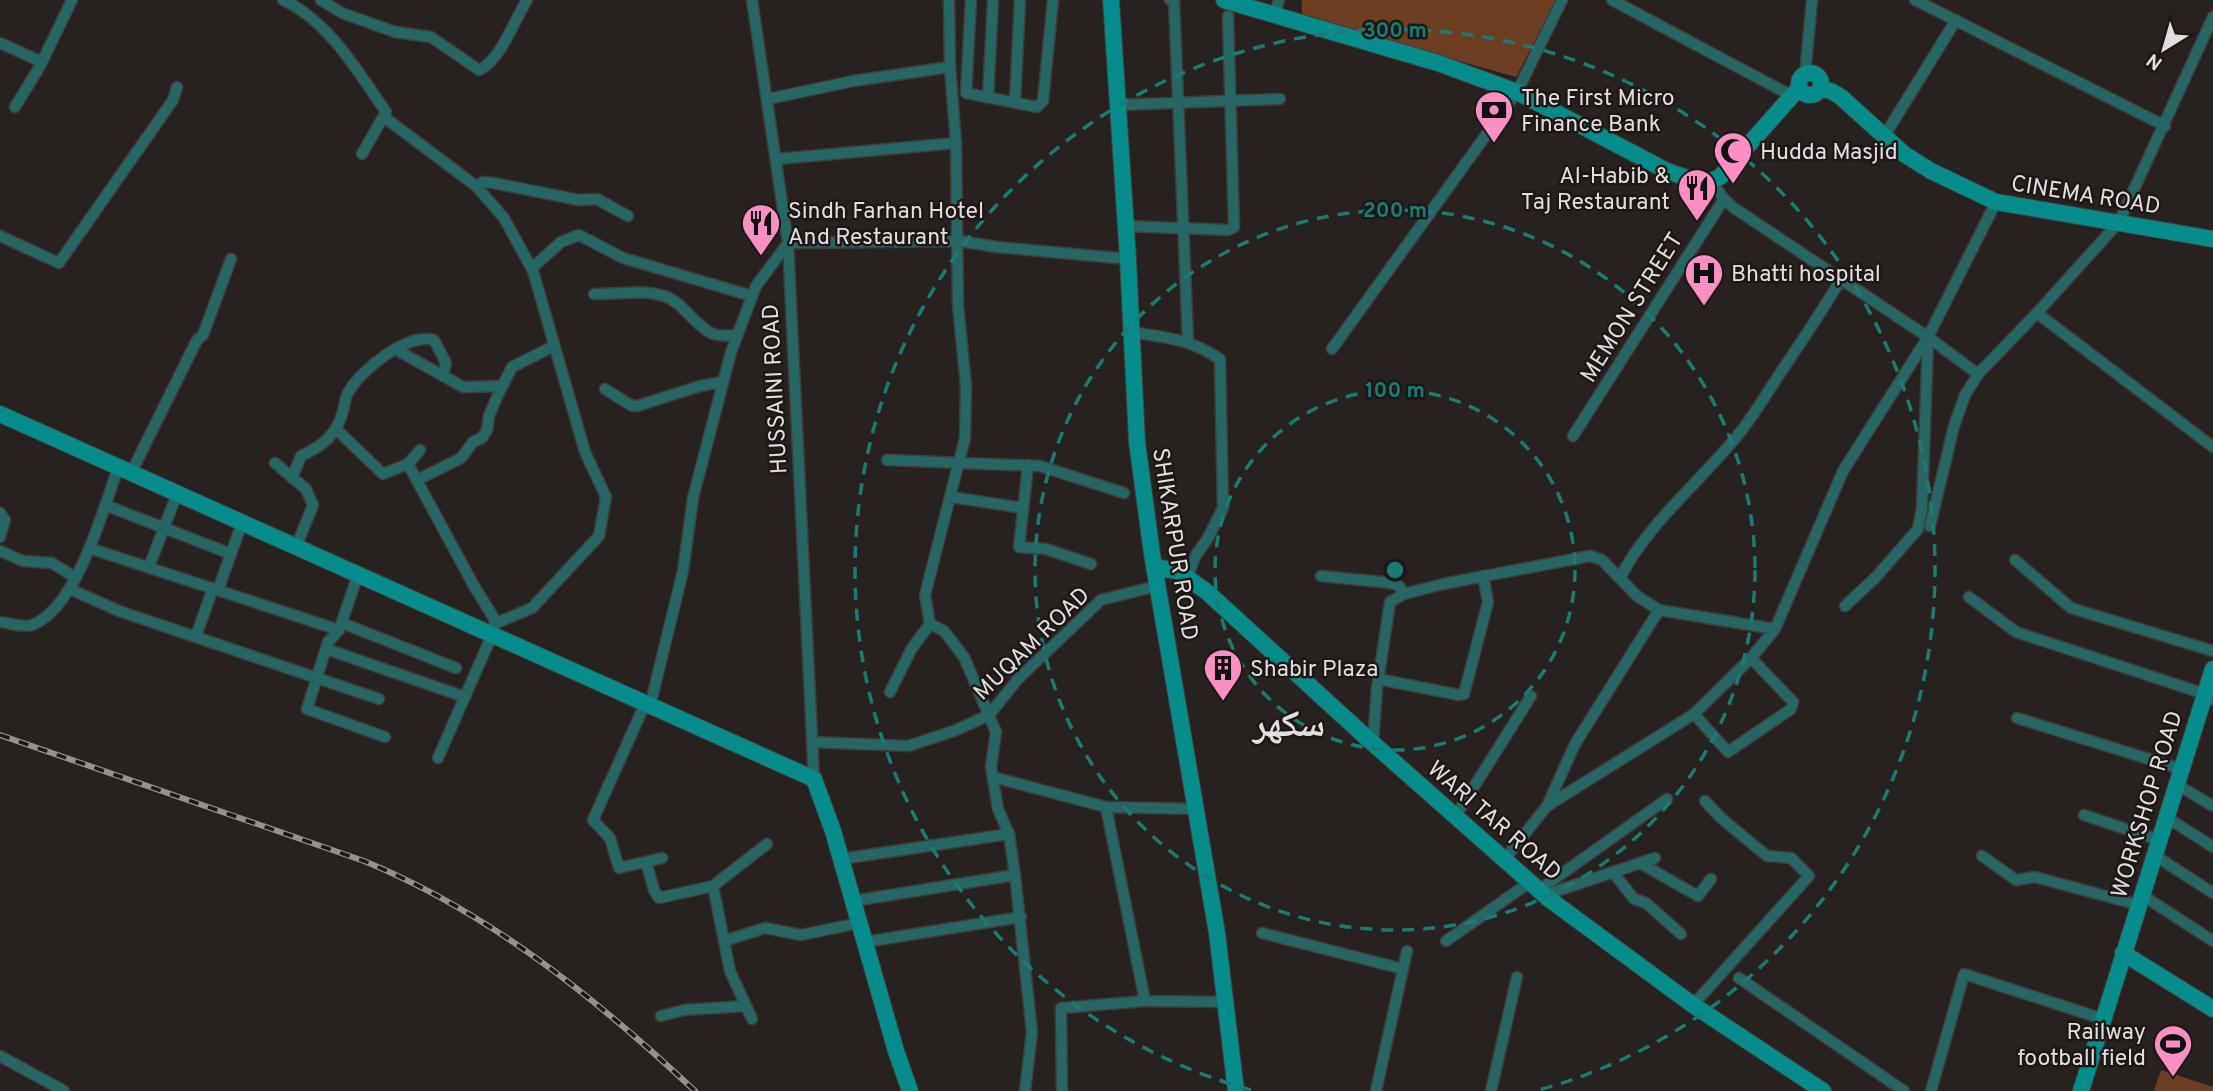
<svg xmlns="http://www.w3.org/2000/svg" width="2213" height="1091" viewBox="0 0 2213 1091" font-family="Overpass,'Noto Naskh Arabic',sans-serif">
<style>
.green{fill:#6d3e22}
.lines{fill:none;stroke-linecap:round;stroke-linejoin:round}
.street-casing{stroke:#413c3a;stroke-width:13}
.secondary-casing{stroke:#413c3a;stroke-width:18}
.street{stroke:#266765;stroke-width:10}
.secondary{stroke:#068d8b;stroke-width:16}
.rail-casing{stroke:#95918f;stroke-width:6}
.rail{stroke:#1d1816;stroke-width:3.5;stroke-dasharray:10;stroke-linecap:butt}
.ring{fill:none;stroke:#1a7b74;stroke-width:3.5;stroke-dasharray:12 9}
.labels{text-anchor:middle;stroke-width:5;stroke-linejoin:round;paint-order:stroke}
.poi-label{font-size:23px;fill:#e2dedd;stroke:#1d1816;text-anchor:start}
.street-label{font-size:23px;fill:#e2dedd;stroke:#1d1816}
.town-label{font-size:37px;font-weight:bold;fill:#e2dedd;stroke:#1d1816}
.centre{fill:#1a7b74;stroke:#1d1816;stroke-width:3.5}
.ring-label{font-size:21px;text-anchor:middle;font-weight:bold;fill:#1a7b74;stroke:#1d1816;stroke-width:5;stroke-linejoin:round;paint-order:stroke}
</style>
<rect width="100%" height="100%" fill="#27221f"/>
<g class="green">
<polygon points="1302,0 1556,0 1516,77 1302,17"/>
<polygon points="2161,1070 2213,1087 2213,1091 2154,1091"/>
</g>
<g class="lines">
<g class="street-casing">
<g id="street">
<path d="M283,0C329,21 358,72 386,112L362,154"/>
<path d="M321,0L342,13L395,32L431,37L479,70C500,61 514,21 527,0"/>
<polyline points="752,0 788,243 814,779"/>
<polyline points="971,0 966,93 1037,107 1043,101 1053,0"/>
<polyline points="1170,0 1174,1 1188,341"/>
<polyline points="1612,0 1792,96"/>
<polyline points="1915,0 2165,126"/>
<polyline points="1275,13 1279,0"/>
<polyline points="0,43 42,62"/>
<polyline points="1805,74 1812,0"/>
<polyline points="988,98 993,0"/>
<polyline points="768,99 853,81 950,67"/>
<polyline points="1015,103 1020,0"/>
<polyline points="1118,105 1280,99"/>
<polyline points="15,107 40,66 72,0"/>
<polyline points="384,117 476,186 504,218 533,271 585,452 606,497 599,536 532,608 494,624 492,635 438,758"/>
<polyline points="1885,135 1956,20"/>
<polyline points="777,159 956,143"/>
<polyline points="1711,181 1724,199 1734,208 1928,337 1975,372 1979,373"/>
<polyline points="476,186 483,182 493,183 579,200 597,199 628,216"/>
<polyline points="1126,226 1228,230 1234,227 1228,16"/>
<polyline points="0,236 59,263 173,100 177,87"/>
<polyline points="532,268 561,242 579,235 623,258 752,296"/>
<path d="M594,294C617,295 641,289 664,296C683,302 693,324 711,333C718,337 729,335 737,335"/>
<polyline points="2037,313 2213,447"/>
<path d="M1131,332C1167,338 1188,338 1220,359L1223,508L1208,538L1196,555L1187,578"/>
<polyline points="395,349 463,387 501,386"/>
<polyline points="1332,349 1517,92 1562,0"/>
<polyline points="605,389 632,406 637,406 700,386 723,382"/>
<polyline points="336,429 383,474 408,464"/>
<polyline points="1573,436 1724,199"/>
<polyline points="420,450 408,464 474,586 497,623"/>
<polyline points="887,460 1040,466 1124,493"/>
<polyline points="275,463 306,489 313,505 296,547"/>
<polyline points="1028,465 1019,547 1046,549 1091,564"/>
<polyline points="131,473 197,340 203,335 231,259"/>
<path d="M292,478L301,456C322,446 337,435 343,411C345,404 345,397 349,391C362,369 407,333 434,340L446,363L443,376"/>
<polyline points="417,480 461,458 473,442 482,438 487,430 489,416 497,397 512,367 554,346"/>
<polyline points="951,497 1023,508"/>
<polyline points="105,505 231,554"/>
<polyline points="0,513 5,520 0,537"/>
<polyline points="1930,526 1954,426 1965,395 1979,373 2037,313 2119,222 2213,17"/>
<polyline points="89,548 339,630"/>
<polyline points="0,551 23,561 52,563 76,578"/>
<polyline points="2015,560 2071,608 2213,651"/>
<polyline points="149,567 177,494"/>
<polyline points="358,575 339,630 328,642 307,709 385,737"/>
<polyline points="1321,576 1391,583 1399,586 1404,594"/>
<path d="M1620,578C1648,523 1699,483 1738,435C1755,414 1768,391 1783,369C1803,339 1823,310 1841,279"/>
<polyline points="70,589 119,611 379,699"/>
<polyline points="218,590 242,523"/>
<polyline points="1969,597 2016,632 2205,694 2213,700"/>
<polyline points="1845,606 1876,577 1918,529 1922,508 1928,339"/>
<path d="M0,622C9,623 24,628 32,625C77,608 103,510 118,468"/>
<polyline points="342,623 456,668"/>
<polyline points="930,624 944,631 964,657 996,732 991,767 998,809 1009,834 1015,875 1032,1032 1025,1091"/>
<polyline points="196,636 213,588"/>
<polyline points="326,649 465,697"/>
<polyline points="1378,679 1459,695 1464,694 1488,602 1483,576"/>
<polyline points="890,692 912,648 930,624 925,595 965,438 966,386 958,305 956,143 950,67 949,0"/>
<polyline points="645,704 593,820 610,838 619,868 662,858"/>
<polyline points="650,706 683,571 693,498 731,352 756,286 788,243 959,241 997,247 1128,259"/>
<polyline points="1694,714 1728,752 1791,709 1793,702 1751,658"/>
<polyline points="2017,718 2181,769"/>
<polyline points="812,742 908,746 954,731 989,715 1018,679 1101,600 1157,586"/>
<polyline points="1373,743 1377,688 1390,602 1404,594 1443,584 1590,556 1602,560 1637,596 1659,610 1775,629"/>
<polyline points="993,777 1106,807 1196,809"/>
<polyline points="2176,784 2213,806"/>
<polyline points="1547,806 1694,714 1751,658 1775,629 1843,471 1928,337 1996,202"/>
<polyline points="1106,807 1145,1001 1226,1002"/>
<polyline points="2084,815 2159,840"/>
<polyline points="1455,817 1531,696"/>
<polyline points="2166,817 2213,847"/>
<polyline points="2154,855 2213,893"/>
<polyline points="1982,856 2016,880 2035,877 2139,905"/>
<polyline points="841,859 1009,834"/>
<polyline points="1504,860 1547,806 1575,744 1659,610"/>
<polyline points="646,862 654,890 659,898 713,886"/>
<polyline points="1640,863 1698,896 1711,879"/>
<polyline points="1613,872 1634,899 1646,903 1681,934"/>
<polyline points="1539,890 1667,799"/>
<polyline points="1545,895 1655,858"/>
<polyline points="2142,895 2213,941"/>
<polyline points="853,901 1015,875"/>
<polyline points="1262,933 1403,969"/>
<polyline points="724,941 765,928 801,935 859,923"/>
<polyline points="1446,941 1530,882"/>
<polyline points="865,942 1021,917"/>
<polyline points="1739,978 1904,1091"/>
<polyline points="1693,1005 1809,876 1791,858 1767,856 1721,818 1705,801"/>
<polyline points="661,1016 684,1010 745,1006"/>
<polyline points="752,1019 730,971 713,886 767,844"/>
<polyline points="0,1056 64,1091"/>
<polyline points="1062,1091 1061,1008 1145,1001"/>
<polyline points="1376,1091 1407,951"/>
<polyline points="1491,1091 1517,977"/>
<polyline points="1931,1091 1964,974 2103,1019"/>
</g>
</g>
<g class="secondary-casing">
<g id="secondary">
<polyline points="1111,0 1128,259 1137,442 1152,554 1217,933 1236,1091"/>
<polyline points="1224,0 1438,63 1517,92 1667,171 1687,178 1701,182 1711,181 1720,177 1799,88"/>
<circle cx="1810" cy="84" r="11"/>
<polyline points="1820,89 1831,91 1841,97 1904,154 1931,171 1996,202 2213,239"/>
<polyline points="0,414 814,779 833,831 896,1051 910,1091"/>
<polyline points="1154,567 1178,571 1207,592 1368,739 1549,899 1693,1005 1823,1091"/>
<polyline points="2123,953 2213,1009"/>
<polyline points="2081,1091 2213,669"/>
</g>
</g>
<use href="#street" class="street"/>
<use href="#secondary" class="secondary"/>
<g class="rail-casing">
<path id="rail" d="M0,735L364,861C489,912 597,999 695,1091"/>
</g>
<use href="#rail" class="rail"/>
</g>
<g class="ring">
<circle cx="1395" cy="570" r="180"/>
<circle cx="1395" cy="570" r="360"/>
<path d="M1251 1090A540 540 0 1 1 1539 1090"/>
</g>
<defs>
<g id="bank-pin" transform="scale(2.0125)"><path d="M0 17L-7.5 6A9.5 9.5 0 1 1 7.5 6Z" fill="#fb8fc4" stroke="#1d1816"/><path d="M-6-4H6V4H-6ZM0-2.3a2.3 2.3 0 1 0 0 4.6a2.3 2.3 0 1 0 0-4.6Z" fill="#111"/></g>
<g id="mosque-pin" transform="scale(2.0125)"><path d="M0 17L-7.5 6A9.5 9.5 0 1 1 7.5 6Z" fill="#fb8fc4" stroke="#1d1816"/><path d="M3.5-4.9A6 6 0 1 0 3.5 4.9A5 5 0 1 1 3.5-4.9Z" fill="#111"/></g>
<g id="restaurant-pin" transform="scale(2.0125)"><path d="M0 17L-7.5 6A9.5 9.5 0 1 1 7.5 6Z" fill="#fb8fc4" stroke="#1d1816"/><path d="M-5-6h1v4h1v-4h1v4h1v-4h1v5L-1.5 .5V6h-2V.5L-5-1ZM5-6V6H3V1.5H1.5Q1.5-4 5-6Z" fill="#111"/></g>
<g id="hospital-pin" transform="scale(2.0125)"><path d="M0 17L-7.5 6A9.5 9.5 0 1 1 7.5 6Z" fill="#fb8fc4" stroke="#1d1816"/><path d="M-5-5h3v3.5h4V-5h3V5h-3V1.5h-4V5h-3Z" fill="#111"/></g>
<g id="building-pin" transform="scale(2.0125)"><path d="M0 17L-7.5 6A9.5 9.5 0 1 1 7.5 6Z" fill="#fb8fc4" stroke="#1d1816"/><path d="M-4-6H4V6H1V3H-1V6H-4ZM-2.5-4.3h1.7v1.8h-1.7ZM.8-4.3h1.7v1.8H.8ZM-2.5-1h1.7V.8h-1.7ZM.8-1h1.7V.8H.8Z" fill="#111"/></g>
<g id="stadium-pin" transform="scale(2.0125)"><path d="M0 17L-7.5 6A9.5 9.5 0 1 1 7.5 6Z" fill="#fb8fc4" stroke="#1d1816"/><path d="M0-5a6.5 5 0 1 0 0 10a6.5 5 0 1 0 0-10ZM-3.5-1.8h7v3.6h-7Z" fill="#111"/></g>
</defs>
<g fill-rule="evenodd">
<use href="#bank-pin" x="1494" y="110"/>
<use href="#mosque-pin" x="1733" y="151"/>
<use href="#restaurant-pin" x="1697" y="188"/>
<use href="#restaurant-pin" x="761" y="223"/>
<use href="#hospital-pin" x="1704" y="273"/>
<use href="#building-pin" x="1223" y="668"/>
<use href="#stadium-pin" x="2173" y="1044"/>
</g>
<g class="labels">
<g class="poi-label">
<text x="1521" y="105">The First Micro<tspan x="1521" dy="26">Finance Bank</tspan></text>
<text x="1760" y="159">Hudda Masjid</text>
<text x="1670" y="183" text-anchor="end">Al-Habib &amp;<tspan x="1670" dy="26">Taj Restaurant</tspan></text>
<text x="788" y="218">Sindh Farhan Hotel<tspan x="788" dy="26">And Restaurant</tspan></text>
<text x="1731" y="281">Bhatti hospital</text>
<text x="1250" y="676">Shabir Plaza</text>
<text x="2146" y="1039" text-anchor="end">Railway<tspan x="2146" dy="26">football field</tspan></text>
</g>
<g class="street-label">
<text transform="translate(2086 194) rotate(9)" y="8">CINEMA ROAD</text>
<text transform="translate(1631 307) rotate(-58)" y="8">MEMON STREET</text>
<text transform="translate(774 389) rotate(-93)" y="8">HUSSAINI ROAD</text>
<text transform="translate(1176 544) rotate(81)" y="8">SHIKARPUR ROAD</text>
<text transform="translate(1031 643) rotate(-44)" y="8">MUQAM ROAD</text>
<text transform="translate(2146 804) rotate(-73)" y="8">WORKSHOP ROAD</text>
<text transform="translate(1495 820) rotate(41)" y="8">WARI TAR ROAD</text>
</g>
<g class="town-label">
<text x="1289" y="736">سکھر</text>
</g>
</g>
<circle cx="1395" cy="570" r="10" class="centre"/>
<g class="ring-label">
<text x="1395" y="37">300 m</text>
<text x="1395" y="217">200 m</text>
<text x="1395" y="397">100 m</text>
</g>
<g transform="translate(2164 49) rotate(217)" stroke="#1d1816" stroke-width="5" paint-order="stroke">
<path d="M0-5L12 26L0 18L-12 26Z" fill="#e2dedd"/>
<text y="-10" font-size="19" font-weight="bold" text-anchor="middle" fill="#e2dedd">N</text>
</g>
</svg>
